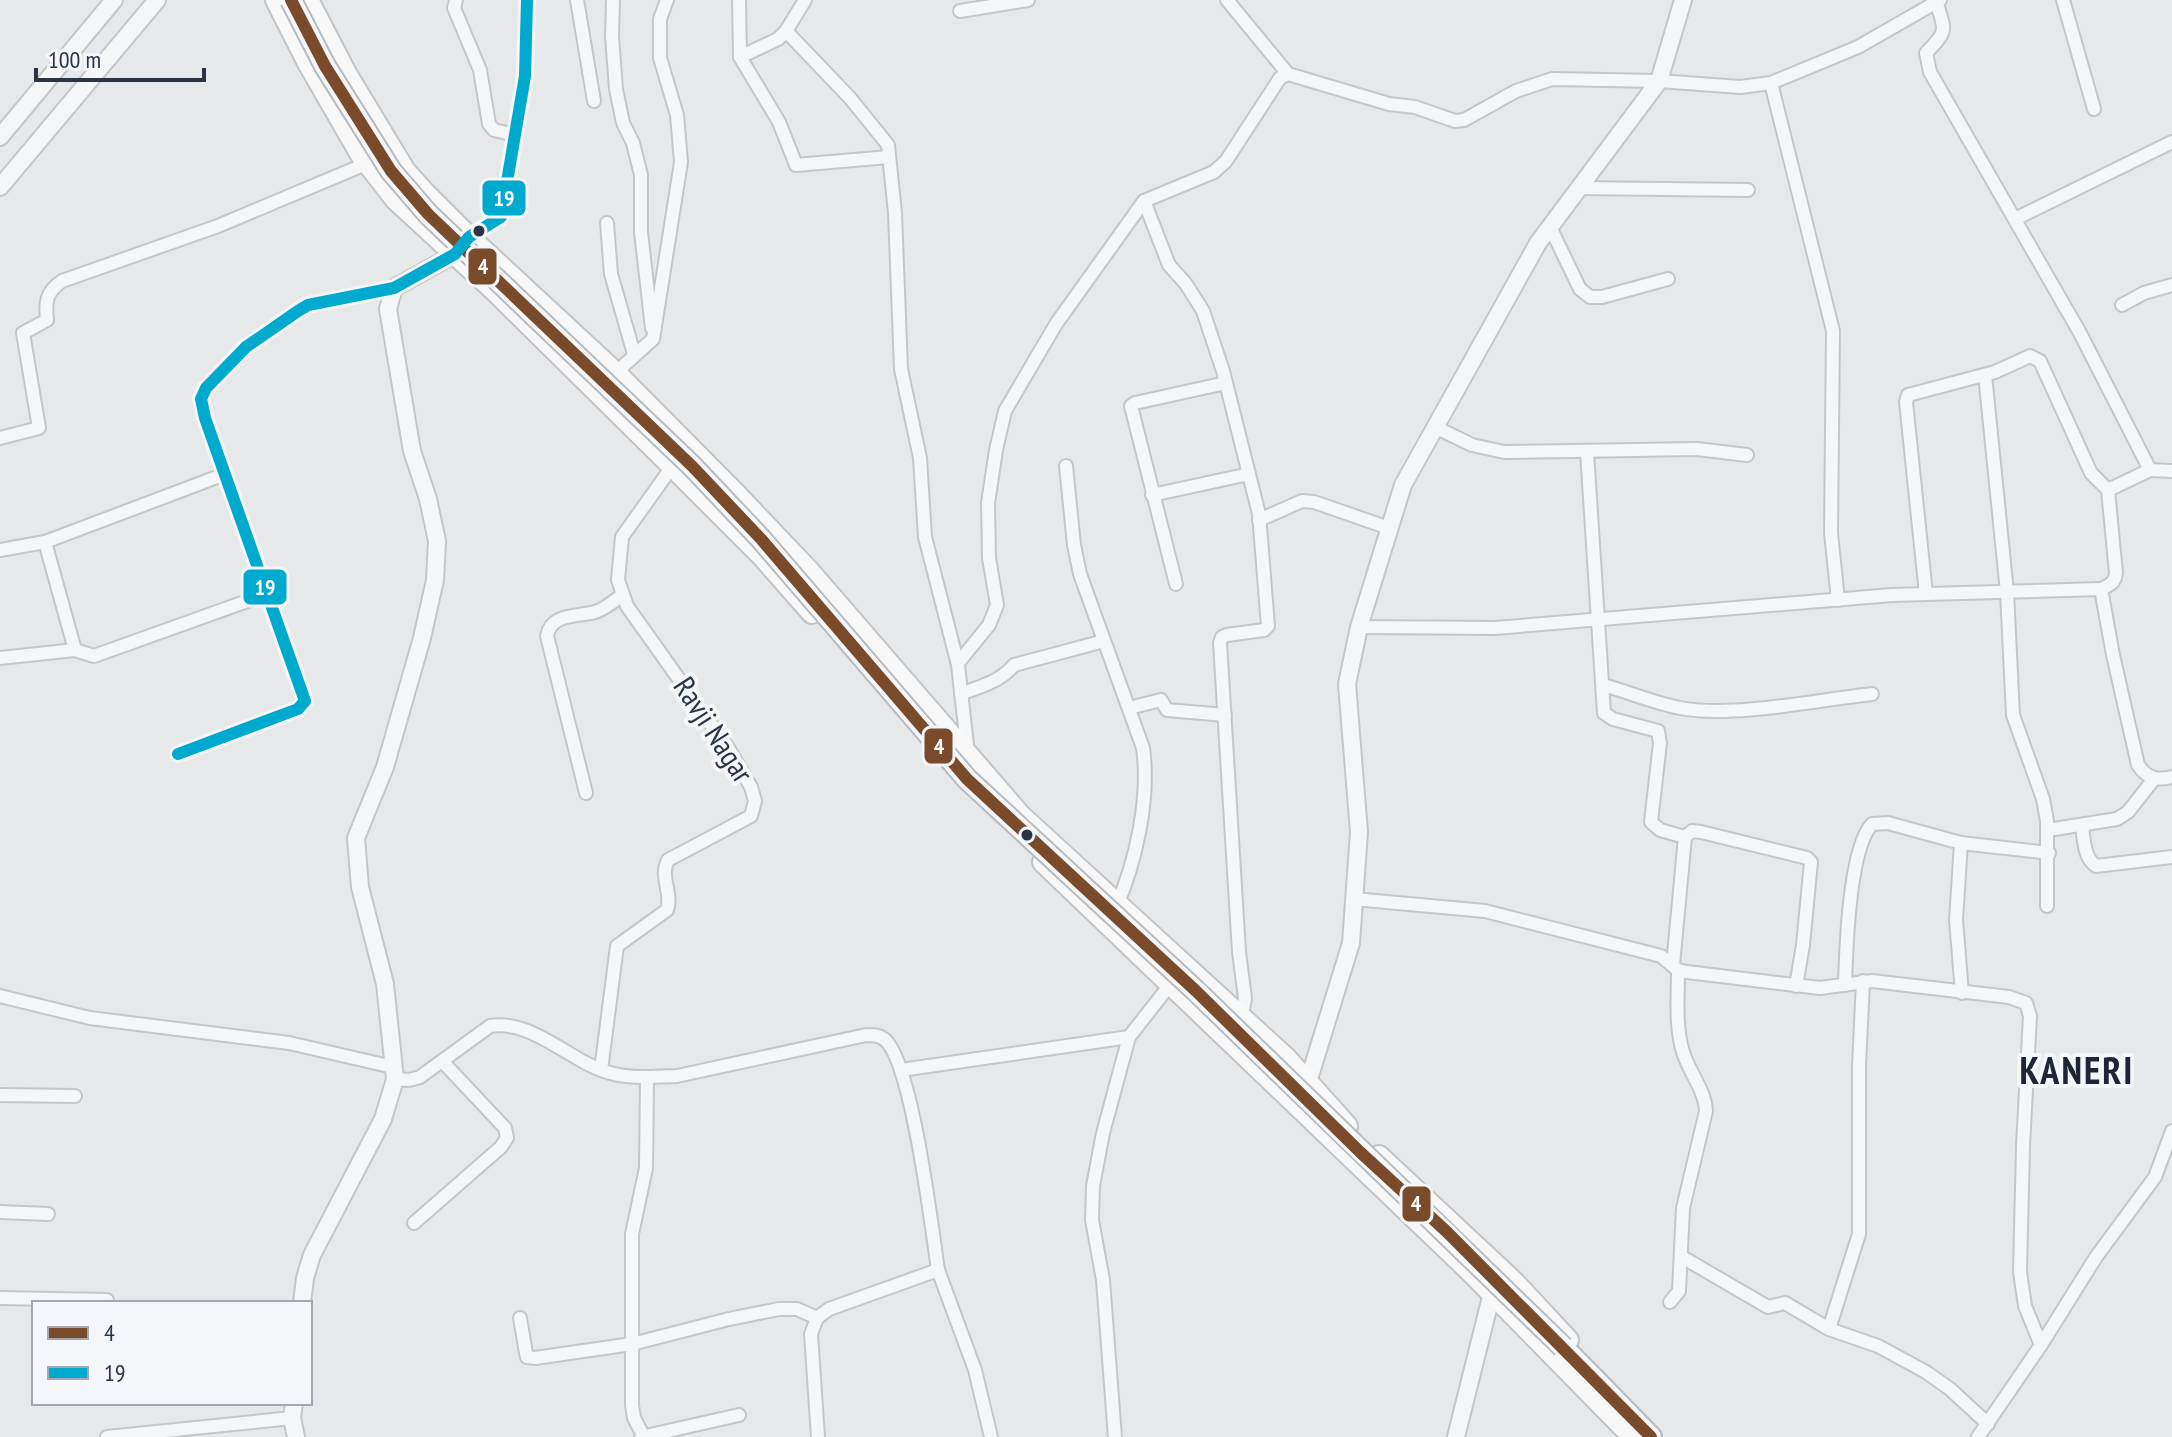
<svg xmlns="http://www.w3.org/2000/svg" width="2172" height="1437" viewBox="0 0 2172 1437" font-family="'PT Sans Narrow',sans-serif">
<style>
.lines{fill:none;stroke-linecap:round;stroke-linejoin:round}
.minor-casing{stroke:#c4c6c8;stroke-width:16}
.tertiary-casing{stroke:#c4c6c8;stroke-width:20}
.primary-casing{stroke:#c2c5c8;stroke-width:24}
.trunk-casing{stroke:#b8bbbf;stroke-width:24}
.minor{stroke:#f5f6f7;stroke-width:12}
.tertiary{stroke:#f5f6f7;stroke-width:16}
.primary{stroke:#f8f8f8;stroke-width:20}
.trunk{stroke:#f8f8f8;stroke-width:20}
.trunk-bridge-casing{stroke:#b8bbbf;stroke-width:24;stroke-linecap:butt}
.trunk-bridge{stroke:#f8f8f8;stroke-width:20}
.bus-1-casing{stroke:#f4f6f9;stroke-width:18}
.bus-2-casing{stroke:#f4f6f9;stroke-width:18}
.bus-1{stroke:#7a4b2a;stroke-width:12}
.bus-2{stroke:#00a9ce;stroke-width:12}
.bus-dot{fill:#2b3445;stroke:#f4f6f9;stroke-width:3}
.labels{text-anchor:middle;stroke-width:8;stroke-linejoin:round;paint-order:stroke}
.street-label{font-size:30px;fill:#2b3445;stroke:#f4f6f9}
.district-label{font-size:38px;font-weight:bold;letter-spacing:2px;fill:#1d2536;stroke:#f4f6f9}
.line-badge{stroke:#f4f6f9;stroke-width:3}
.badge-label{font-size:22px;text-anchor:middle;font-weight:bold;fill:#fff}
</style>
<rect width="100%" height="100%" fill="#e6e8ea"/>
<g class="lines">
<g class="minor-casing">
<g id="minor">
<polyline points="456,0 454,8 480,70 489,124 494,130 515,135"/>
<polyline points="577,0 594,101"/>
<polyline points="613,0 612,37 616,89 623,123 633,143 641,175 641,232 652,328"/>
<polyline points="739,0 740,57 778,39 786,31 850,98 888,145 895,213 901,369 920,458 925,537 958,665 968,754"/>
<polyline points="1227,0 1288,74 1389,104 1415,107 1455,121 1464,120 1516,91 1552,79 1659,81 1740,87 1771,83 1858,47 1940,0"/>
<polyline points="2063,0 2094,109"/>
<path d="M1936,1C1945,31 1949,29 1926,53L1930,72L2080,333L2150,470L2172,471"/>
<polyline points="960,11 1028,0"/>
<polyline points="786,31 805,0"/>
<polyline points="740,57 779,122 796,165 889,157"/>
<polyline points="1771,83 1833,331 1831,533 1838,600"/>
<polyline points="1578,188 1748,190"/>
<polyline points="1144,201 1169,265 1186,284 1203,311 1223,371 1259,514 1268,626 1264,630 1227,635 1222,637 1220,643 1239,952 1245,998 1241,1022"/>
<polyline points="2015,219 2172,142"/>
<polyline points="607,223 611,274 634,354"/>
<polyline points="1550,227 1580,289 1590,297 1602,297 1668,279"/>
<polyline points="469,237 501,217 525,76 527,0"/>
<polyline points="2122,305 2144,293 2172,285"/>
<polyline points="1985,375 2007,592 2013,715 2043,799 2047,821 2047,906"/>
<polyline points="612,376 653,339 681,162 677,115 660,58 660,19 667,0"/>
<polyline points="1435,427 1472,445 1504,452 1697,449 1747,455"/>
<path d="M0,438L39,428L23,333L47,320C45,302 46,292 62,281L218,226L368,163"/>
<polyline points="1587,452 1604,713 1613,719 1658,731 1660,743 1651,822 1660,830 1685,837"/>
<path d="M1066,466L1074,545L1080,574L1143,748C1150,798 1136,862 1116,907"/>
<path d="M2150,470L2108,490L2116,573C2115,583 2110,585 2101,589L2113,655L2138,765C2147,778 2156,781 2172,777"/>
<polyline points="1152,495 1249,474"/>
<polyline points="1259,520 1302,501 1314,502 1389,528"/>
<polyline points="45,542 75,650"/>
<polyline points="0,550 45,542 225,474"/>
<polyline points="1176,584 1131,406 1135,403 1226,383"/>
<polyline points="1926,594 1906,402 1908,395 1995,372 2030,356 2040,361 2091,473 2108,490"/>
<polyline points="1359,627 1495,628 1892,595 2101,589"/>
<polyline points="0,658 75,650 94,656 267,594"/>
<polyline points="958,663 989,625 997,605 989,558 988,503 996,450 1005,411 1056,324 1144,201 1214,172 1226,161 1280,78 1288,74"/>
<path d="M1603,685C1629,692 1654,703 1680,708C1732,718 1818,700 1872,694"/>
<path d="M961,694C981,686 1000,682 1014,665L1104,641"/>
<polyline points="1129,708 1161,700 1167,710 1225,715"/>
<polyline points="178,754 298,709 305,701 205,418 201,399 206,388 246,347 298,311 308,305 394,288"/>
<path d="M586,793L547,636C551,613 577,617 595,612C605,609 613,602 622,595"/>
<path d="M2082,826C2084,840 2084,858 2096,866L2172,857"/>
<polyline points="2048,830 2117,819 2128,812 2154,779"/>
<polyline points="1961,843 1956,920 1962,993"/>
<polyline points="1354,899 1485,911 1661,956 1678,970 1687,972 1820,988 1872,981 2009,997 2026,1003 2030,1016 2023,1146 2020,1272 2025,1306 2041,1345 1978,1437"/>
<polyline points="1673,965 1685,837 1692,831 1701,832 1807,858 1811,862 1803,945 1796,986"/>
<path d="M1845,985C1846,949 1849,849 1872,824L1888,823L1961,843L2049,853"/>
<polyline points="0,996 90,1018 289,1043 393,1067"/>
<path d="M601,1070L617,946L667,910C673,893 659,877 668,860L751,816L755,801L751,787L730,751L627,606L618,580L622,537L674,464"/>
<polyline points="901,1070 1129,1037 1173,981"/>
<path d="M395,1079L409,1080L420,1077L490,1026C533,1019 570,1062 610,1073C632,1079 655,1077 677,1076L866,1035C873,1035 879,1035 884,1039C912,1060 932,1230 938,1270L829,1309L817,1318L811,1334L818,1437"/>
<polyline points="0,1095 75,1096"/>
<polyline points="0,1212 48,1214"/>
<polyline points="414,1223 501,1147 507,1138 505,1128 442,1061"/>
<polyline points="1682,1257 1768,1307 1785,1303 1829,1329 1878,1346 1926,1372 1950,1389 1988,1424"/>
<polyline points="938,1270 975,1370 991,1437"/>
<polyline points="0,1298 107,1300"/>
<path d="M1670,1302L1679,1291L1683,1208L1706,1111C1705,1090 1689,1072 1683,1052C1675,1026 1678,997 1678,970"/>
<polyline points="520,1318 526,1353 527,1357 535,1358 632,1344 729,1319 779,1309 797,1309 817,1318"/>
<polyline points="1829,1329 1859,1234 1859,1066 1863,981"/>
<polyline points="2041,1345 2096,1257 2155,1177 2172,1131"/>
<polyline points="107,1437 292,1418"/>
<polyline points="641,1437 739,1415"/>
<polyline points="644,1437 634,1418 632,1405 632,1234 646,1168 647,1077"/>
<polyline points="1115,1437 1103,1280 1092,1220 1093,1186 1103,1133 1129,1037"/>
</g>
</g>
<g class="tertiary-casing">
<g id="tertiary">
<polyline points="0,137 114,0"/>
<polyline points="0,187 157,0"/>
<polyline points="1305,1092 1351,943 1359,832 1347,684 1359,627 1403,485 1538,243 1659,81 1683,0"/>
<polyline points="302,1303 305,1278 312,1255 383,1119 395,1079 385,984 360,887 356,838 385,767 422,638 435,580 437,541 428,499 412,451 388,309 394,288 455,254 462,246"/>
<polyline points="294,1403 292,1418 296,1437"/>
<polyline points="1456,1437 1494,1285"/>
</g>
</g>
<g class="primary-casing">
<g id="primary">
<polyline points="276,0 308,63 361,155 396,200 497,293 672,466 762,556 812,613"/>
<polyline points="308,0 347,75 405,171 425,193 469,237 616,373 735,493 810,572 1021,816 1286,1058 1347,1126"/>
<polyline points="1043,862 1473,1274 1633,1437"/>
<polyline points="1379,1156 1514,1282 1568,1340"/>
</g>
</g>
<g class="trunk-casing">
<polyline id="trunk" points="1563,1347 1651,1437"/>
</g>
<use href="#minor" class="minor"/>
<use href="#tertiary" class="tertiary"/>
<use href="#primary" class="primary"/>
<use href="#trunk" class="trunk"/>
<g class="trunk-bridge-casing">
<polyline id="trunk-bridge" points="291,0 325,66 391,171 428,214 692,466 761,539 967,779 1196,991 1563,1347"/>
</g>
<use href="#trunk-bridge" class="trunk-bridge"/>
<g class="bus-1-casing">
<polyline id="bus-1" points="291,0 325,66 391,171 428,214 692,466 761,539 967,779 1196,991 1360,1152 1447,1232 1651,1437"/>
</g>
<g class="bus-2-casing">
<polyline id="bus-2" points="178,754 298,709 305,701 205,418 201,399 206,388 246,347 298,311 308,305 394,288 455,254 469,237 501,217 525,76 527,0"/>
</g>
<use href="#bus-1" class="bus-1"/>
<use href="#bus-2" class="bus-2"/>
</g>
<g class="bus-dot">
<circle cx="479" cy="231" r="7"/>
<circle cx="1027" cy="835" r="7"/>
</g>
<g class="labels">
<g class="street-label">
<text transform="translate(713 730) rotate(57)" y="10">Ravji Nagar</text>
</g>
<g class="district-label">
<text x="2077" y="1084">KANERI</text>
</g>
</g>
<g class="line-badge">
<rect x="481" y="179" width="46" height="38" rx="8" fill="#00a9ce"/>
<rect x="467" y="247" width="31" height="39" rx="8" fill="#7a4b2a"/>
<rect x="242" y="568" width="46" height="38" rx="8" fill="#00a9ce"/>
<rect x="923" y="727" width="31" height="38" rx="8" fill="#7a4b2a"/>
<rect x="1401" y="1185" width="31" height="38" rx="8" fill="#7a4b2a"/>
</g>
<g class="badge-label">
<text x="504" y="206">19</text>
<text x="483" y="274">4</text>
<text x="265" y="595">19</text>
<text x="939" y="754">4</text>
<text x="1416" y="1211">4</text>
</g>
<rect x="32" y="1301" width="280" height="104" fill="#f4f6f9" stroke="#a4a8b1" stroke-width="2"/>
<rect x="48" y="1327" width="40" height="12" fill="#7a4b2a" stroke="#a4a8b1" stroke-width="2"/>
<text x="104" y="1341" font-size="24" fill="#2b3445">4</text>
<rect x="48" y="1367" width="40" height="12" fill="#00a9ce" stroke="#a4a8b1" stroke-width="2"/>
<text x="104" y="1381" font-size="24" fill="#2b3445">19</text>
<path d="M36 68v12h168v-12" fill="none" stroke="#2b3445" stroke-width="4"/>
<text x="48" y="68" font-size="24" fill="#2b3445" stroke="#f4f6f9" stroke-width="6" paint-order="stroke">100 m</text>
</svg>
